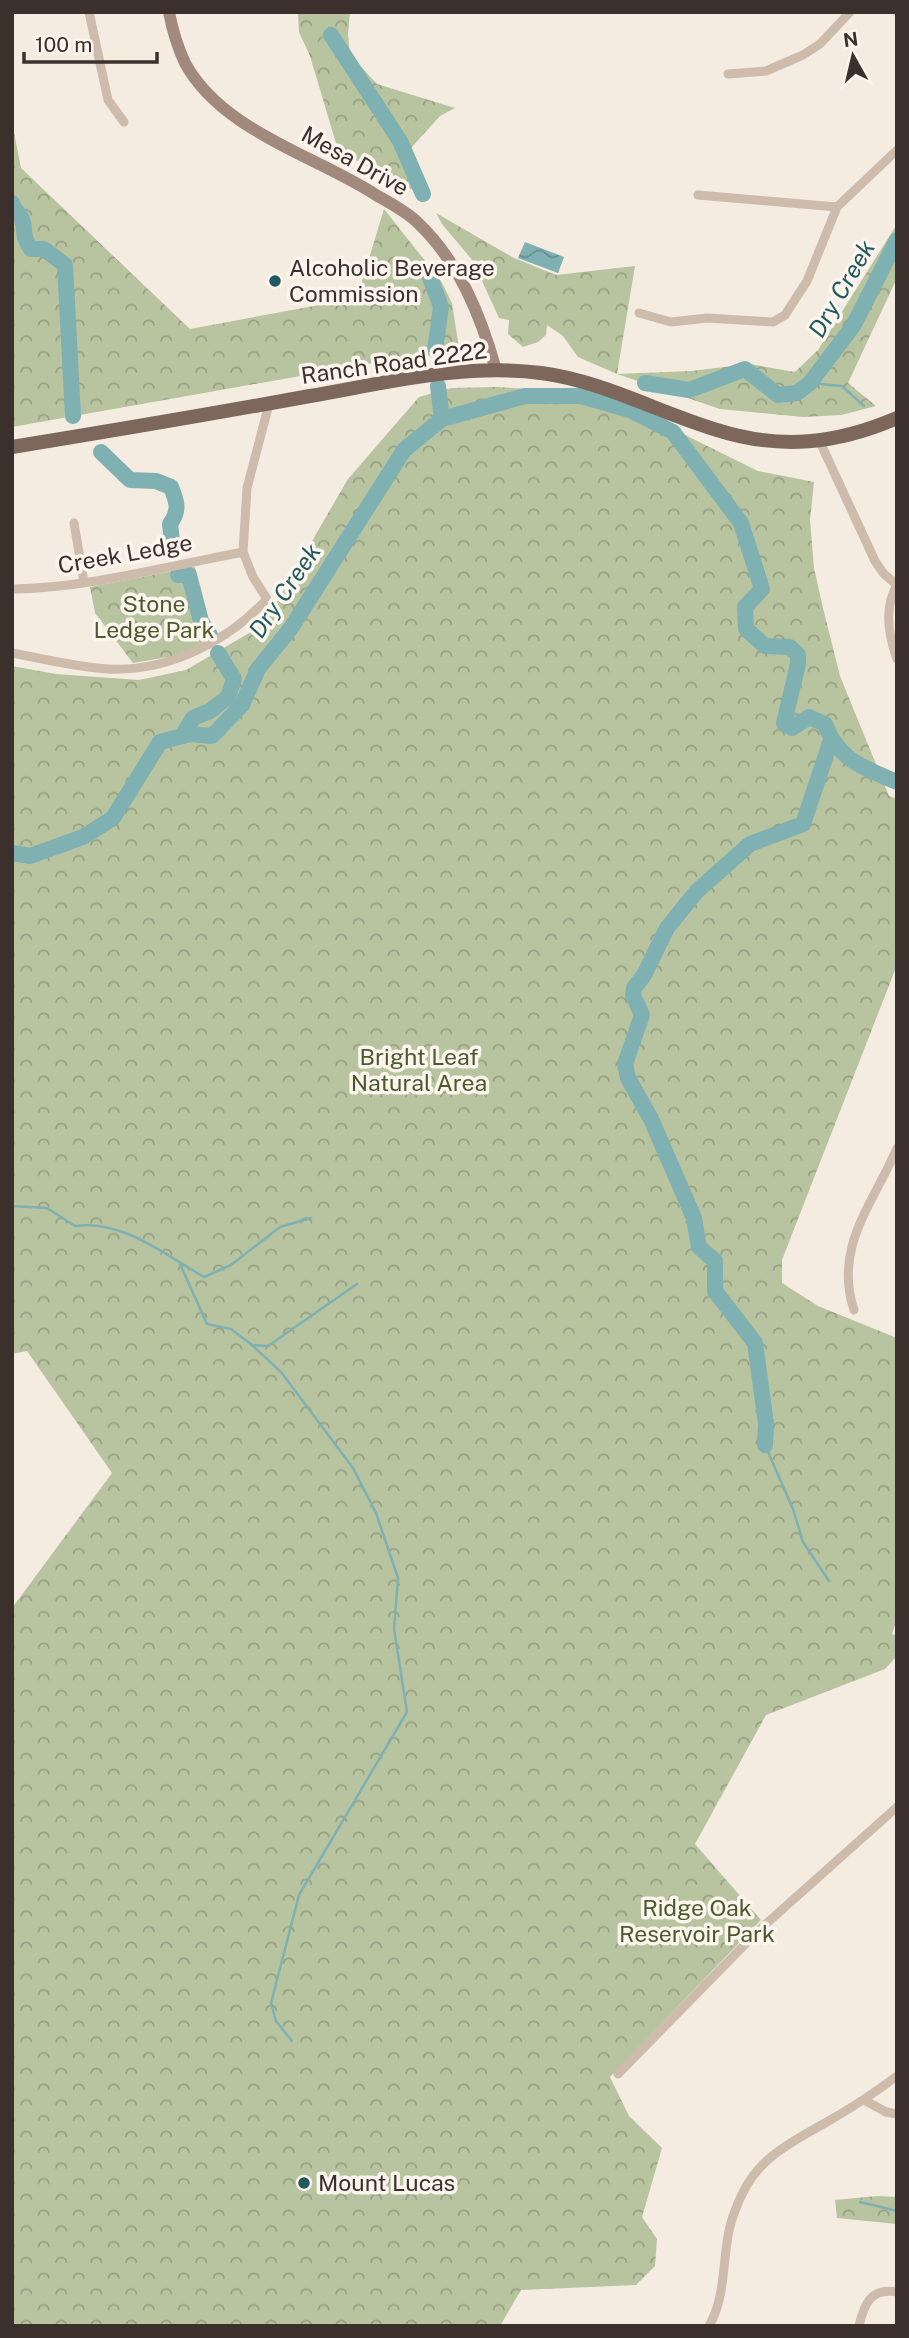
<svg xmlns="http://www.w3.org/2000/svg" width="909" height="2338" viewBox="0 0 909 2338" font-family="'Public Sans',sans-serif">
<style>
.forest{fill:url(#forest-crowns)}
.water{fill:url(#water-waves)}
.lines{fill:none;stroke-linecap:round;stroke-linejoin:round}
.stream{stroke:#7fb0b2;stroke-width:2.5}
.river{stroke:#7fb0b2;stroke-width:16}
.street{stroke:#cdbbac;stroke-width:9}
.secondary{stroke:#a18a7d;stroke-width:12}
.primary{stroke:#7d675c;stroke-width:14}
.poi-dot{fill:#1f5a5e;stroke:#fbf5ee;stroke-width:2.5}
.labels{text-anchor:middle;stroke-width:7;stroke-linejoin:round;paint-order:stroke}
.street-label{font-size:23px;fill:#3b302b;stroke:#fbf5ee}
.poi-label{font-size:23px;fill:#3b302b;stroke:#fbf5ee;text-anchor:start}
.park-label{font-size:23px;fill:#4a5a2e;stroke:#fbf5ee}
.water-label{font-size:24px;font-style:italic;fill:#1f5a5e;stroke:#fbf5ee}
</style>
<defs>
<pattern id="forest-crowns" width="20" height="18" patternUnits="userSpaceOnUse" patternTransform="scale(1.75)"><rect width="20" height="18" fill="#b8c4a0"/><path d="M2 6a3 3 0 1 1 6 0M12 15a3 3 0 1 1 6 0" fill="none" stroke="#97a083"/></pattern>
<pattern id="water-waves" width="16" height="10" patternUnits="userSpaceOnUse" patternTransform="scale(1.75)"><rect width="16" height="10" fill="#7fb0b2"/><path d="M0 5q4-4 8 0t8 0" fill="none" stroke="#699091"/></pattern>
</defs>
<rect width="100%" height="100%" fill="#f4ebe1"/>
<g class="forest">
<polygon points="298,12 350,12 348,34 350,55 377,84 455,108 440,116 411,148 417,191 402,186 338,150 310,56 299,32"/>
<polygon points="12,122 21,168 190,329 357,298 384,209 441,281 452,303 460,354 402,358 12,427"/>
<polygon points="436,213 514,258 556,275 635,266 617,374 691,371 750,364 795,372 818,350 897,224 897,278 848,383 876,406 841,415 803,417 720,409 617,374 578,357 563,336 547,325 546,335 538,342 523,347 508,334 509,320 499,318 473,261 442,224"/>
<polygon points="496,387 551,390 611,404 685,435 758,471 814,482 810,520 814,568 823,608 840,676 889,796 897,799 897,965 782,1260 782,1283 818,1306 897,1338 897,1619 892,1634 897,1636 897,1656 885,1669 766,1715 695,1844 761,1920 610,2077 629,2116 662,2148 642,2217 657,2239 655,2266 636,2285 521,2290 500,2326 12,2326 12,1608 112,1473 27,1351 12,1354 12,666 56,674 139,680 186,670 256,629 276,603 348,479 419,397 451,388"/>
<polygon points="195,567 207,643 174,656 133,663 95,613 90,587"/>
<polygon points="877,2196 897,2197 897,2224 837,2218 835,2200"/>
</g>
<polygon class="water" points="525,242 564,257 558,273 518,258"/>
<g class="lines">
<g class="stream">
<polyline points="810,383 842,386 864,406"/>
<path d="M12,1206L47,1208L75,1226C123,1220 164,1254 204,1277L231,1265L280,1227L311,1218"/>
<polyline points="180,1264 207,1324 231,1329 252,1345 268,1346 357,1284"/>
<polyline points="252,1345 281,1372 353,1468 376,1513 398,1578 394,1629 407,1712 299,1895 271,2003 276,2021 292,2041"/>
<polyline points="765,1445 793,1509 803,1542 829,1581"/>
<polyline points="860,2202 897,2211"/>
</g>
<g class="river">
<polyline points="331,35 400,141 423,194"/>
<path d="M12,203C14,210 19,213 22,219C27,233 20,232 31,249H44L65,265L73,416"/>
<polyline points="428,272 441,307 435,350"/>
<polyline points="645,383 689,390 745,369 778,395 797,393 810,383 853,326 897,240"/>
<polyline points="438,386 442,419"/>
<path d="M101,452L130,480L156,481L171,487C177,502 180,510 170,524L173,549"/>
<polyline points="178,575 189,575 201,621 210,635"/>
<polyline points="182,736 193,718 210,711 228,697 234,679 218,653"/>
<path d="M12,853L30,856L83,837L113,818L160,742L190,734L212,736L242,705L258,669L291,628L404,450L442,419L525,396H581L630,410L673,432L741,523L762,589L745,607L746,629L765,646L790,647L798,655V664L784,723L792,728L809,717L825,724C838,760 864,768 897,782"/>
<polyline points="765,1445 766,1424 755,1343 715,1291 715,1261 699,1247 694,1218 651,1119 628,1078 625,1064 642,1015 633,995 634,988 644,975 667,928 697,891 750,844 803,824 831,740"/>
</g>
<g class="street">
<polyline points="89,12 108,100 124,122"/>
<polyline points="728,74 766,71 803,55 820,44 850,12"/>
<polyline points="698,195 837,207"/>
<polyline points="639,313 671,322 707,318 773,322 785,315 807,281 837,207 897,150"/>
<polyline points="820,442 875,561 884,574 896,584"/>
<polyline points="74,523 84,582"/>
<path d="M897,585C884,607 888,634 897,659"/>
<path d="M12,589C87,588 169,566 243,552"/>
<path d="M12,653C44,659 76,667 108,669C168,672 227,642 267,599L253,577L243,552L247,488L269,404"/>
<path d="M854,1310C833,1246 874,1203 897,1148"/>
<polyline points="618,2074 758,1931 897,1807"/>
<polyline points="864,2100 886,2112 897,2114"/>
<path d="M709,2326C729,2292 720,2247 735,2211C742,2191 754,2171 770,2158C786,2144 806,2134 825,2123C850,2109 873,2094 897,2076"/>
<path d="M859,2326C864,2304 871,2287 897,2292"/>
</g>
<path class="secondary" d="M169,12C172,28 178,48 185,63C222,131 314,155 376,195C390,203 405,211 416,221C459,261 481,316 496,370"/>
<path class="primary" d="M12,447C111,431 211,414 310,396C385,383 464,363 541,373C603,381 657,412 717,430C780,450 837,444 897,418"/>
</g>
<g class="poi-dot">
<circle cx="275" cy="281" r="7"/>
<circle cx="304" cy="2183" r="7"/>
</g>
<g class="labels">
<g class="street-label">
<text transform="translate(355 161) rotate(29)" y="8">Mesa Drive</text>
<text transform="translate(394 363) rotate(-8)" y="8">Ranch Road 2222</text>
<text transform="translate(125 554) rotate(-10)" y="8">Creek Ledge</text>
</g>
<g class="poi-label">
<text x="289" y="276">Alcoholic Beverage<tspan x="289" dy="26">Commission</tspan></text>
<text x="318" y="2191">Mount Lucas</text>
</g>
<g class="park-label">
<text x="154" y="612">Stone<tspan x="154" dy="26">Ledge Park</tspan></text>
<text x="419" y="1065">Bright Leaf<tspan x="419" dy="26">Natural Area</tspan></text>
<text x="697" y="1916">Ridge Oak<tspan x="697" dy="26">Reservoir Park</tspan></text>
</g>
<g class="water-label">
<text transform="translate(842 289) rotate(-60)" y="8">Dry Creek</text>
<text transform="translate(285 591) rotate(-56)" y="8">Dry Creek</text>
</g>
</g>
<rect width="909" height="2338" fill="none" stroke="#3b302b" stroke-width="28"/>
<g transform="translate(853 56) rotate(352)" stroke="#fbf5ee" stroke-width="5" paint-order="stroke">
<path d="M0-5L12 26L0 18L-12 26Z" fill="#3b302b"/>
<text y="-10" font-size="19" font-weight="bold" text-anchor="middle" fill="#3b302b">N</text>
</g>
<path d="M24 52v10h133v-10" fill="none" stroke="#3b302b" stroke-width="3.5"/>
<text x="35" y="52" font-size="21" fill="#3b302b" stroke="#fbf5ee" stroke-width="5" paint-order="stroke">100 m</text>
</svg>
